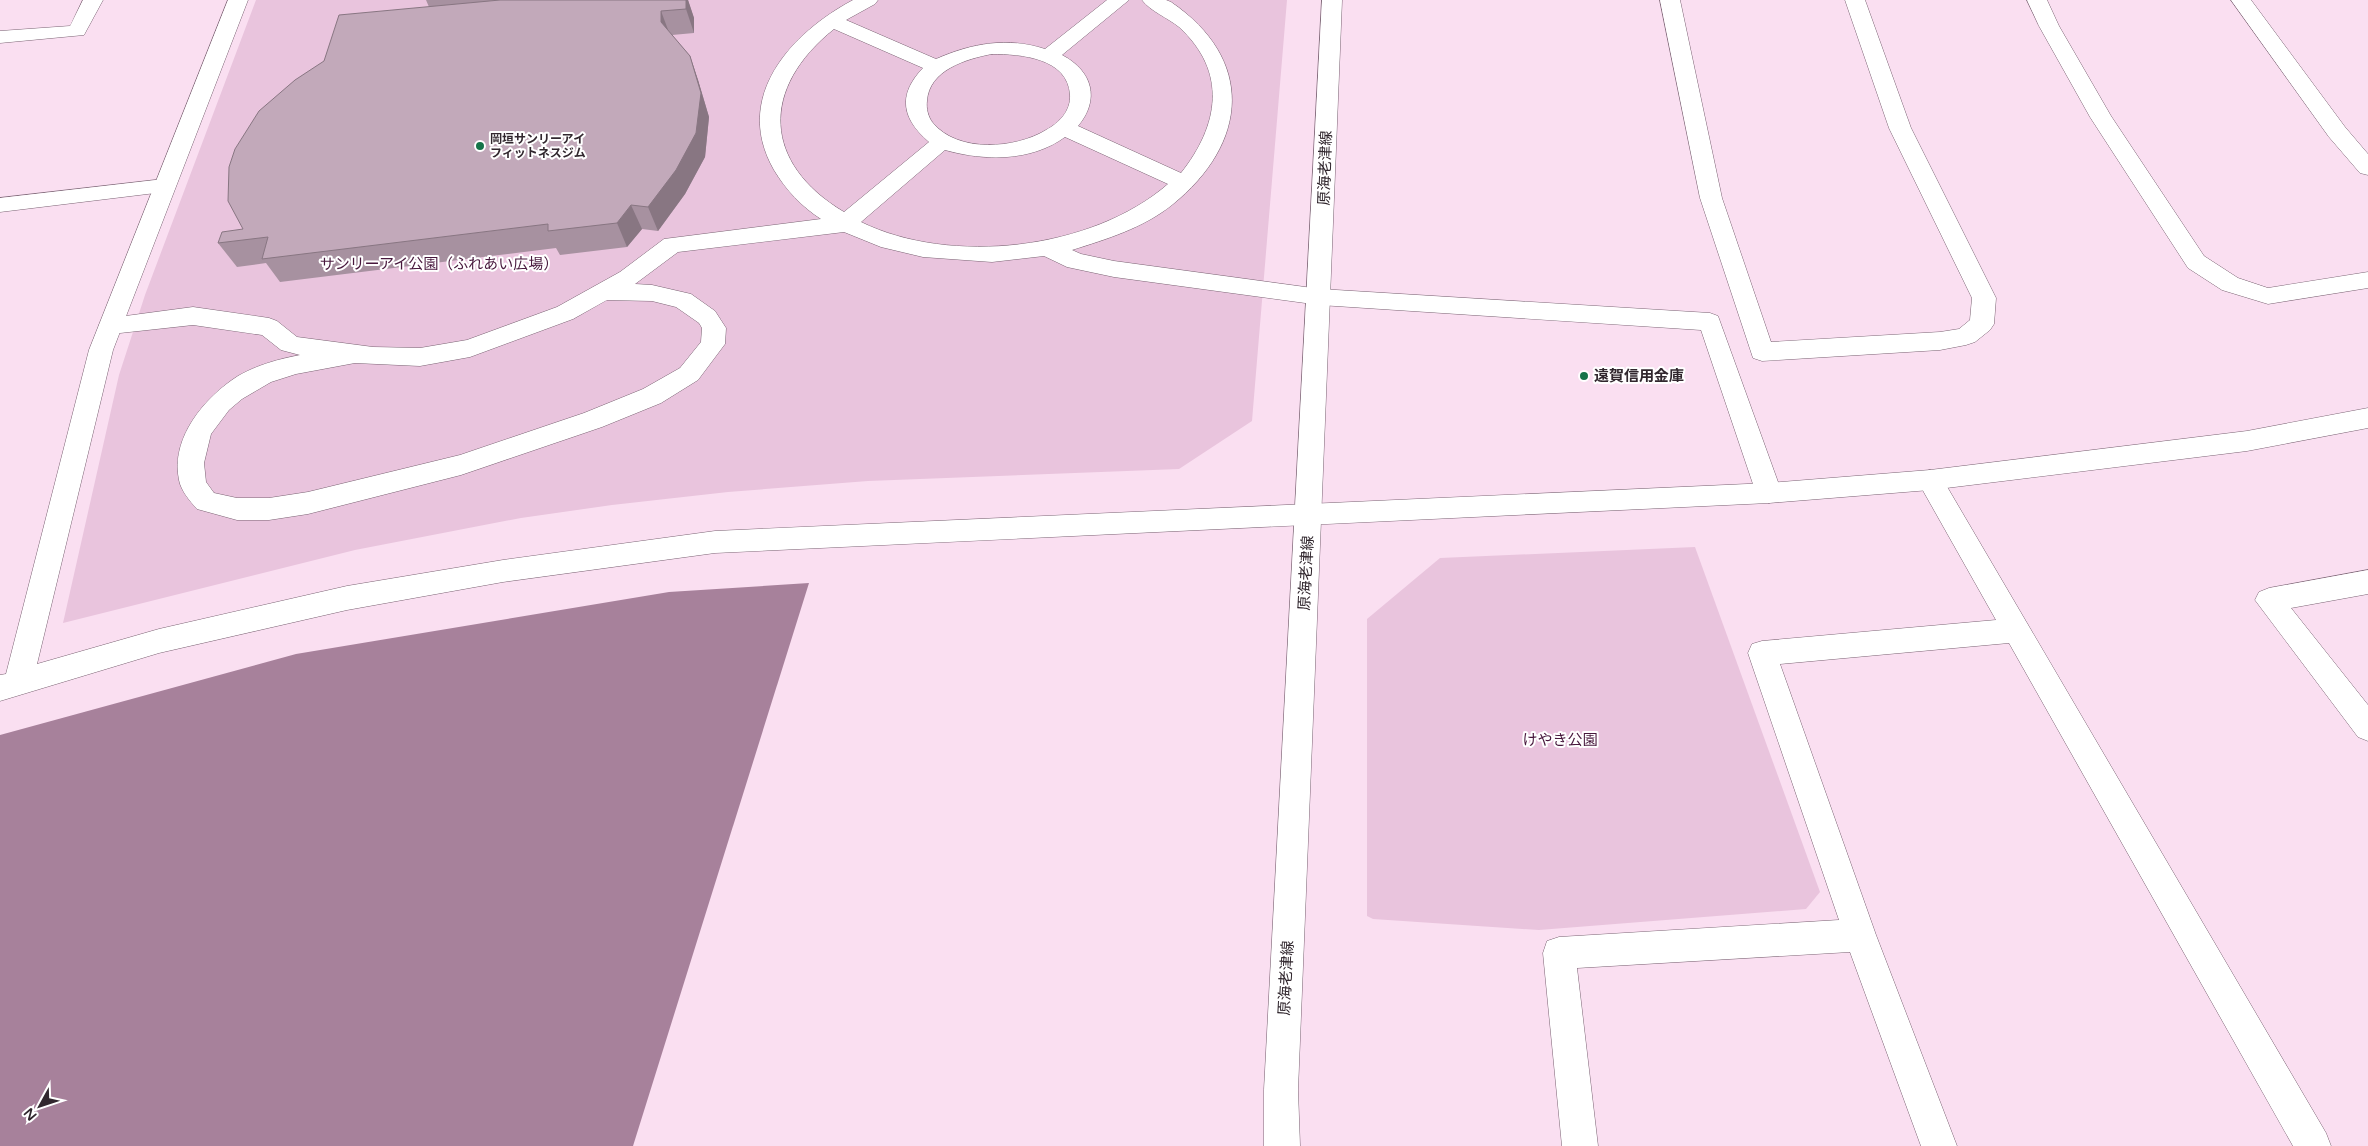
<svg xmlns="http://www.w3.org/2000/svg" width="2368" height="1146" viewBox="0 0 2368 1146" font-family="'Varela Round','Noto Sans JP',sans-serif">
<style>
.green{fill:#e9c4dd}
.water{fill:#a7819b}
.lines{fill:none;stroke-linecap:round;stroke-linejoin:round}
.service-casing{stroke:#7a6373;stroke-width:1}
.pedestrian-casing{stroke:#7a6373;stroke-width:1}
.minor-casing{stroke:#7a6373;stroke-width:1}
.tertiary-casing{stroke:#7a6373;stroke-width:1}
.secondary-casing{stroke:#7a6373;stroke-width:1}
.service{fill:#fff;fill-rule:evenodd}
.pedestrian{fill:#fff;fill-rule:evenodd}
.minor{fill:#fff;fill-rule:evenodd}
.tertiary{fill:#fff;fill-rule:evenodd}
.secondary{fill:#fff;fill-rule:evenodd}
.wall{fill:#a791a0}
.shaded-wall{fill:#887682}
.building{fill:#c2a9ba;stroke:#887682}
.poi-dot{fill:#157449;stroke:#fff;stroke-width:2}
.labels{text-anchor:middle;stroke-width:4;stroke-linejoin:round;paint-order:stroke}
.far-poi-label{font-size:12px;font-weight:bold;fill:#31272e;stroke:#fff;text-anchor:start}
.street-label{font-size:15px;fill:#31272e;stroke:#fff}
.park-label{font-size:15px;fill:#47173c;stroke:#fff}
.poi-label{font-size:15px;font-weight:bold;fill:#31272e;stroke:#fff;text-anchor:start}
</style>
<rect width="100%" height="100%" fill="#fadff1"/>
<g class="green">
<polygon points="256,0 1287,0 1252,421 1179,469 868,481 728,492 612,505 521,518 355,550 63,623 119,375 145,295"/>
<polygon points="1695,547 1820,892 1806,909 1539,930 1373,919 1367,916 1367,619 1440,558"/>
</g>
<polygon class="water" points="809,583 633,1146 0,1146 0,735 296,654 669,592"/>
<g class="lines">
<g class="service-casing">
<polygon id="service" points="164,179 172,181 175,186 172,191 0,212 0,198"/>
</g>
<g class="pedestrian-casing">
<path id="pedestrian" d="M853,0H878L875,4L846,20L936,59C972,43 1008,37 1045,49L1107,0H1129L1062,55C1093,71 1100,100 1078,126L1181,173C1219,125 1228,72 1179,27C1168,18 1150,11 1142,0H1166L1171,2C1256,60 1248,144 1172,205C1143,228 1107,239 1072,250L1081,254L1114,261L1320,289L1328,291L1332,297L1328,303L1320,305L1114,277L1067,267L1044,256L992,262L923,257L881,247L844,232L678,252L635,284L652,285L691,294L715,311L726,328L725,344L698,380L661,403L602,427L461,475L308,514L269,520H237L197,509C190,501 181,491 179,480C170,438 205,397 238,376C257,365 279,359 300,355L281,350L262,335L193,325L111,334L103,331L99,325L103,319L193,307L269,318L277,321L297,337L373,347L420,348L467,340L557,307L620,272L664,239L821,219C802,207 786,190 774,170C732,97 791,33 853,0ZM834,29L923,68C897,95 902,119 929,142L844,212C762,163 760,88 834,29ZM992,54C1021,54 1068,58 1070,95C1071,111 1059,123 1046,130C1015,149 958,153 933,123C928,117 926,108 927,101C929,70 966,59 992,54ZM1065,137L1168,184C1092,250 951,266 861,222L945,150C984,161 1031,162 1065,137ZM607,300L652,301L676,307L699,323L702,328L701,342L680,368L643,389L584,413L460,455L308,492L269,498H237L214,493L206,482L204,463L211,434L229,410L242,399L271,382L296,374L355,363L420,366L470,357L573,319Z"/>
</g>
<g class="minor-casing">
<g id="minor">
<polygon points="83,0 103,0 84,35 0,43 0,31 70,26"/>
<polygon points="1660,0 1680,0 1722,198 1771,342 1940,332 1959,329 1970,320 1972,298 1889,128 1845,0 1865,0 1911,128 1996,298 1994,324 1990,330 1975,342 1966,345 1940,350 1762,361 1753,358 1700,198"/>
<polygon points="2027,0 2047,0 2059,26 2111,116 2204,256 2238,278 2268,288 2368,272 2368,288 2268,304 2222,290 2188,268 2090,117 2039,26"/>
<polygon points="2231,0 2251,0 2345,127 2368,154 2368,175 2360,173 2329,137"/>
<polygon points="1320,289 1710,313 1718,316 1782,493 1778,500 1769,503 1760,500 1756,493 1701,330 1320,305 1312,303 1308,297 1312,291"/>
<polygon points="1930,470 1939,473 2326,1133 2331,1146 2293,1146 2009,643 1780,664 1876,935 1957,1146 1921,1146 1850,952 1577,968 1598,1146 1562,1146 1543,953 1547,941 1559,937 1839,920 1748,653 1752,644 1762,641 1996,620 1917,480 1921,473"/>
<polygon points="2368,570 2368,594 2291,608 2368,705 2368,741 2358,737 2255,600 2259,592 2269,588"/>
</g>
</g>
<g class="tertiary-casing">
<polygon id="tertiary" points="228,0 248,0 113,350 37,664 159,629 347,586 503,560 715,531 1769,483 1930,470 2247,431 2368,408 2368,428 2247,451 1930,490 1769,503 715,553 503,582 347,610 159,653 0,701 0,675 6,674 89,350"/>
</g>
<g class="secondary-casing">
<polygon id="secondary" points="1322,0 1342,0 1298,1090 1300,1146 1264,1146 1264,1090"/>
</g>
<use href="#service" class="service"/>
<use href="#pedestrian" class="pedestrian"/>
<use href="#minor" class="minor"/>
<use href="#tertiary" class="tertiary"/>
<use href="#secondary" class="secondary"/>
</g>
<polygon class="wall" points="426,0 688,0 694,18 694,33 672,35 690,56 698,80 709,117 705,157 685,194 658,231 642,229 627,247 560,255 556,248 280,282 266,263 237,267 218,243 243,229 429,7"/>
<g class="shaded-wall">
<polygon points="686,0 688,0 694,18 694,33 686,9"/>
<polygon points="661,11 670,35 661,22"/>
<polygon points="690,56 698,80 709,117 705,157 685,194 658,231 648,207"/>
<polygon points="631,205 642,229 627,247 617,223"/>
</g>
<polygon class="building" points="500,0 686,0 686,9 661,11 661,22 690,56 701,93 696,133 676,170 648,207 631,205 617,223 548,231 548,224 262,259 268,237 218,243 222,232 243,229 228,201 229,167 235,149 259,111 295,80 324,61 339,15"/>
<g class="poi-dot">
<circle cx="480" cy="146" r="5"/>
<circle cx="1584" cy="376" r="5"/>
</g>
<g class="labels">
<g class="far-poi-label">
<text x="490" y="143">岡垣サンリーアイ<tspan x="490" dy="14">フィットネスジム</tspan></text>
</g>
<g class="street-label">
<text transform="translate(1325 168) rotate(-88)" y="5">原海老津線</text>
<text transform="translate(1306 573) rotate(-87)" y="5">原海老津線</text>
<text transform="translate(1286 978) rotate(-87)" y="5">原海老津線</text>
</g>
<g class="park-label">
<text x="439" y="269">サンリーアイ公園（ふれあい広場）</text>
<text x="1560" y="745">けやき公園</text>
</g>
<g class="poi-label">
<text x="1594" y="381">遠賀信用金庫</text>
</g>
</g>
<g transform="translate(40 1106) rotate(230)" stroke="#ffffff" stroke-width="4" paint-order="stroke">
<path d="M0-4L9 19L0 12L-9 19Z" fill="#31272e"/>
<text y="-8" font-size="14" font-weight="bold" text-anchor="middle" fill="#31272e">N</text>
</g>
</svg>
